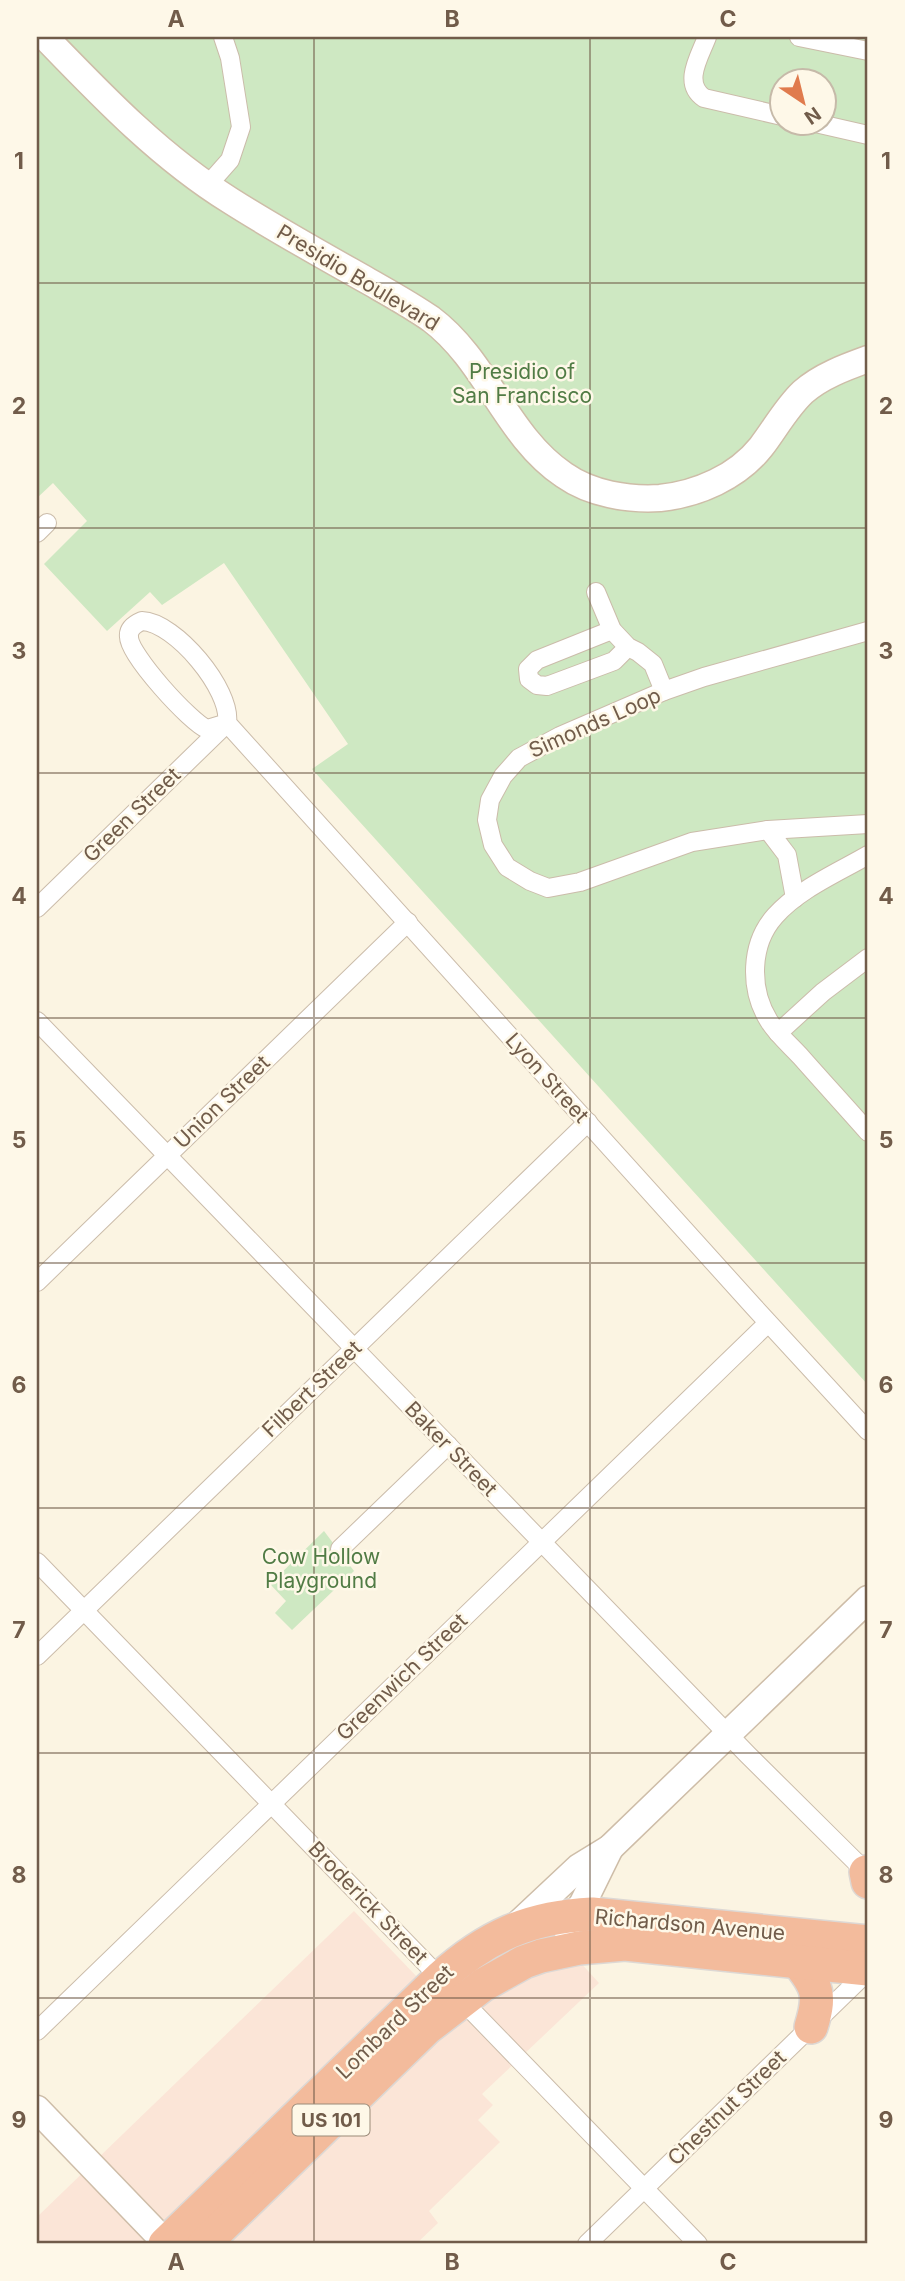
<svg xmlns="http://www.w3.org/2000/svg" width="905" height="2281" viewBox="0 0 905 2281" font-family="Inter,sans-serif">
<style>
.commercial{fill:#fbe5d7}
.green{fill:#cee8c2;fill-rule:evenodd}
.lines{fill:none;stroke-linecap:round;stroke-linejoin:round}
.street-casing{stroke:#cbbcaa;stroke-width:20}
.secondary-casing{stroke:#cebda8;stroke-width:29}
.highway-casing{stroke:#ddd8d4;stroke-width:36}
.street{stroke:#fff;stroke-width:18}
.secondary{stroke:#fff;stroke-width:26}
.highway{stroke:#f3bb9c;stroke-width:33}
.grid{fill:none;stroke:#715c4a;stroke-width:2;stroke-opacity:0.55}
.labels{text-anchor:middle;stroke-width:5;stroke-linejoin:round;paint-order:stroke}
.shield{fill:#fef8e8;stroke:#9b8b79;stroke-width:2}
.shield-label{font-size:19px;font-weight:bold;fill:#715c4a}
.street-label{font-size:21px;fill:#715c4a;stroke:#fef8e8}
.park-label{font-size:21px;fill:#517c45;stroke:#fef8e8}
.neatline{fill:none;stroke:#715c4a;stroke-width:2.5}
.grid-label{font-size:23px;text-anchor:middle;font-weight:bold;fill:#715c4a}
</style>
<rect width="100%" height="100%" fill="#fbf4e2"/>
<polygon class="commercial" points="354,1911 461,2023 496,1994 517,1980 578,1960 599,1983 482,2094 493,2105 478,2120 500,2142 429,2211 438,2223 416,2244 37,2244 37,2217"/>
<g class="green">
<path d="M37,37H868V1385L312,769L348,744L224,563L162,605L150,592L107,631L44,564L87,521L53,483L37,498ZM782,80H824V122H782Z"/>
<polygon points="324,1531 354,1571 292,1630 275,1613 286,1601 270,1584"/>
</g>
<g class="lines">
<g class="street-casing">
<g id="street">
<path d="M707,37C700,56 682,83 704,98L782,116"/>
<polyline points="799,37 868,51"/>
<polyline points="811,122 868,135"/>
<polyline points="207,186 230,160 241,127 230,58 223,37"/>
<polyline points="37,533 47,523"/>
<polyline points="596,592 612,630 628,647 638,652 653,664 664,691"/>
<polyline points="612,630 537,660 528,669 529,679 537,685 547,686 614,661 628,647"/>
<polyline points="868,631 704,677 664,691 560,736 519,758 503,776 490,800 487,820 493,845 507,867 530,881 548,888 580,882 692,842 768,830 868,824"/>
<path d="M227,723L207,729C191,723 129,655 129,637C128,629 135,624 142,621C175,622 232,690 227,723L754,1307L868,1431"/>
<polyline points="768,830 787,855 795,898"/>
<path d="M868,855C837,873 799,889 775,916C750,944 749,989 769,1021C777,1034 790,1045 801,1057C823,1082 846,1107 868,1132"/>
<polyline points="37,908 225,725"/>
<polyline points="37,1021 748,1755 868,1874"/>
<polyline points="778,1033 823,992 868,958"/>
<polyline points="37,1282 408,922"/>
<polyline points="340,1549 448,1445"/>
<polyline points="37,1562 698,2244"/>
<polyline points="37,1656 588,1122"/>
<polyline points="37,2031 768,1323"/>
<polyline points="587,2244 868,1971"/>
</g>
</g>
<g class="secondary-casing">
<g id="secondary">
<path d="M45,37C102,96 160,157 231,201C275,229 322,255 368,281C389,293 411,305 431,319C487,361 506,436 564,475C591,494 628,500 660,498C698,494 737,477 761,447C775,429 786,408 803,392C821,376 846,367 868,359"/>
<polyline points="514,1928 579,1867 610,1848 868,1599"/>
<polyline points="566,1928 583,1903 610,1848"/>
<polyline points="37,2109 167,2244"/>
</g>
</g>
<g class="highway-casing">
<g id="highway">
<polyline points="866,1872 868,1882"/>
<path d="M797,1961C818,1987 821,1995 811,2027"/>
<path d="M165,2244L440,1978C487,1936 529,1917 592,1914L868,1942"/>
<polyline points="204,2244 427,2028 483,1985 524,1962 541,1956 579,1948 625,1944 868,1969"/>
</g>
</g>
<use href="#street" class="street"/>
<use href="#secondary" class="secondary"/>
<use href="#highway" class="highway"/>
</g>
<path class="grid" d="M314,37V2244M590,37V2244M37,283H868M37,528H868M37,773H868M37,1018H868M37,1263H868M37,1508H868M37,1753H868M37,1998H868"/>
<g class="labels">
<rect class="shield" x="292.5" y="2104.5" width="77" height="31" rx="5"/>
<g class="shield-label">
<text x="331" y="2127">US 101</text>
</g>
<g class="street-label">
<text transform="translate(358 278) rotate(31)" y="7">Presidio Boulevard</text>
<text transform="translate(595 723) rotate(-24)" y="7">Simonds Loop</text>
<text transform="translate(132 815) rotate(-44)" y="7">Green Street</text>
<text transform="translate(547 1078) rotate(48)" y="7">Lyon Street</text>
<text transform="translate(222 1102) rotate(-44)" y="7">Union Street</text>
<text transform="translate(312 1389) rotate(-44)" y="7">Filbert Street</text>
<text transform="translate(451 1449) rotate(46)" y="7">Baker Street</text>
<text transform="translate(402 1677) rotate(-44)" y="7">Greenwich Street</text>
<text transform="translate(368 1903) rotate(46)" y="7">Broderick Street</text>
<text transform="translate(690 1925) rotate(5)" y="7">Richardson Avenue</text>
<text transform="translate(395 2022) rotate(-44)" y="7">Lombard Street</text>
<text transform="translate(727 2108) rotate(-44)" y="7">Chestnut Street</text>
</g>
<g class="park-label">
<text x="522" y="379">Presidio of<tspan x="522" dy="24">San Francisco</tspan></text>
<text x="321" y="1564">Cow Hollow<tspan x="321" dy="24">Playground</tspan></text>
</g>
</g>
<rect width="905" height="2281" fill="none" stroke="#fef8e8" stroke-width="77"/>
<g transform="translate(803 102) rotate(145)"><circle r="33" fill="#fef8e8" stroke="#c6baa9" stroke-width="2"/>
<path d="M0-5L12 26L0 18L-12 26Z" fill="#e07b4d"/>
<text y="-10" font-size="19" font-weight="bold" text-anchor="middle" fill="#715c4a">N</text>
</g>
<rect x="38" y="38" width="828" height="2204" class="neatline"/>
<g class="grid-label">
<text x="176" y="27">A</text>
<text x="452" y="27">B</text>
<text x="728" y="27">C</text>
<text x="19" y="169">1</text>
<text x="886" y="169">1</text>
<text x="19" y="414">2</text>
<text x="886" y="414">2</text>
<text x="19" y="659">3</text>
<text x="886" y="659">3</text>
<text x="19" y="904">4</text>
<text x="886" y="904">4</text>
<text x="19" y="1148">5</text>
<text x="886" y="1148">5</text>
<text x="19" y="1393">6</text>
<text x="886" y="1393">6</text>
<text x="19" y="1638">7</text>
<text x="886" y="1638">7</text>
<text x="19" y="1883">8</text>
<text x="886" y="1883">8</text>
<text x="19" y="2128">9</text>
<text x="886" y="2128">9</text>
<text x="176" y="2270">A</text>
<text x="452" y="2270">B</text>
<text x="728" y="2270">C</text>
</g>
</svg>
